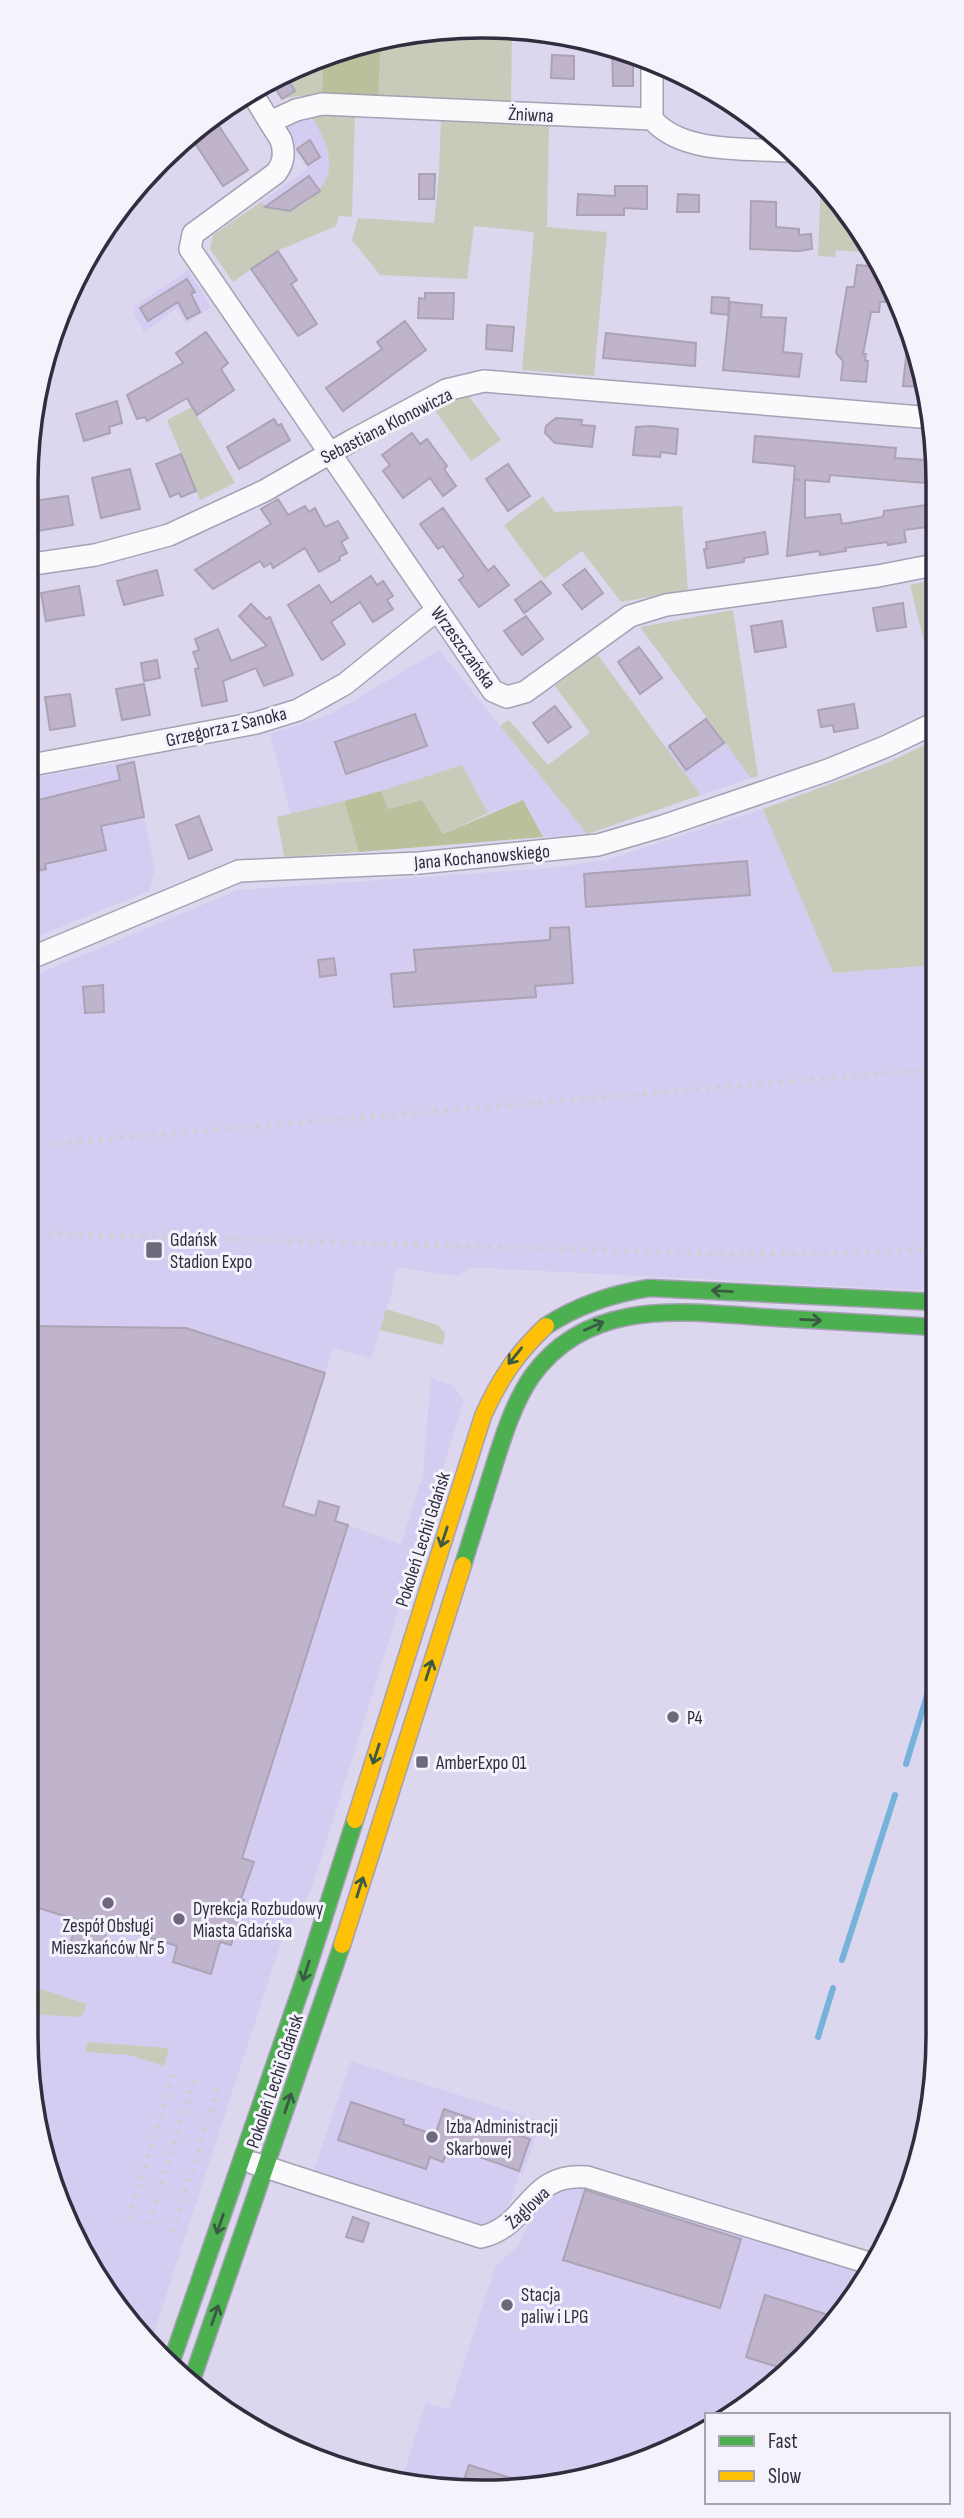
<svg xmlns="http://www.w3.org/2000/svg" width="964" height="2518" viewBox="0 0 964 2518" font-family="'Sofia Sans Condensed',sans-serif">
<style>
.built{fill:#d5ccf2}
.green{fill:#c9cbba}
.forest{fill:#bbbf9b}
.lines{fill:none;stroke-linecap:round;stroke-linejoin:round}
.stream{stroke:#76b2db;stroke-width:6}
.building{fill:#c0b4cc;stroke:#aaa3b4;stroke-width:2}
.street-casing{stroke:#a5a1b3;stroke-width:24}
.fast-casing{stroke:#a5a1b3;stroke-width:19}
.slow-casing{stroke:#a5a1b3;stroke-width:19}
.street{stroke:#faf9fc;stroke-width:21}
.fast{stroke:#4caf50;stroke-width:16}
.slow{stroke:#ffc107;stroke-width:16}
.rail{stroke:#cfced4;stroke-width:5;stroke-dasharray:3.5 7;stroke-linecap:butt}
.oneway{stroke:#3a5a44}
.poi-dot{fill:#6d687c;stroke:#f4f3fc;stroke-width:2.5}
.labels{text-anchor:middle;stroke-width:6;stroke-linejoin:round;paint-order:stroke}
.street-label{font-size:19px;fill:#312d3e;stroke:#f4f3fc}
.poi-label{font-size:19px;fill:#312d3e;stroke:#f4f3fc;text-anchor:start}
.rim{fill:none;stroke:#312d3e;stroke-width:3.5}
</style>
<rect width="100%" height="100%" fill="#dcd6ee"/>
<g class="built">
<polygon points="309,113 324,137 330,164 325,183 320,191 291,211 272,210 261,202 308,169 284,130"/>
<polygon points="188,270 211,307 186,324 177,308 144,332 134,315 135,306"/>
<polygon points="930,434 934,434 933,553 924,493"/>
<polygon points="439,650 500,726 587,834 543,837 522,800 488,813 462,765 381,791 291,815 270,734 331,714"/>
<polygon points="707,718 751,778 701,795 666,748"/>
<polygon points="133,760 155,871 149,891 26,941 26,779"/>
<polygon points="763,809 833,973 935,965 936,1291 484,1268 469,1268 458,1276 396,1267 392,1291 371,1359 333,1347 283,1506 314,1516 319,1501 339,1507 335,1521 401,1544 423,1475 431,1378 453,1386 464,1400 319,1865 309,1895 283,1936 150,2345 139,2336 51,2183 26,2036 26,979 238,890 551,868 606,860"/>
<polygon points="351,2061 541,2121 523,2174 519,2174 509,2205 501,2215 487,2224 478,2225 313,2173"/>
<polygon points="575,2181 863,2273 844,2313 735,2415 707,2415 707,2427 571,2483 422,2488 401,2481 426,2403 449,2409 496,2265 518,2246 535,2210 548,2196"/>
</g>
<g class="green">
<polygon points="512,27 511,107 378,100 355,46 423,30"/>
<polygon points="312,61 312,66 323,66 322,97 298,96 282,99 295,91 284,74"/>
<path d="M309,113H355L352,217L339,216L336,226L277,251L233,282L210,249L213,235L261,202C270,208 281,214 292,210C310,203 329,185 329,165C330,146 319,129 309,113Z"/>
<polygon points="441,117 549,122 547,227 607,232 594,376 522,370 534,232 474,226 467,279 380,275 352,240 358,218 434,223 439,174"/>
<polygon points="821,178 824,181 872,253 836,250 835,257 818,256"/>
<polygon points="468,395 501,440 471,461 434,409 454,397"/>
<polygon points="192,407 235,483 200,500 167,420"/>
<polygon points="543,496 554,512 682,506 688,590 621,602 582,551 544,579 504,525"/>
<polygon points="934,580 934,682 910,585"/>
<polygon points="733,610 758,776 751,778 640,627"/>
<polygon points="597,654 701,795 587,834 500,726 509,720 548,765 590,733 555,686"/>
<polygon points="935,740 935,965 833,973 763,809 887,763"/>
<polygon points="462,765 488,813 443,834 422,800 388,809 381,791"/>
<polygon points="344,801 359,852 284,857 277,817"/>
<polygon points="386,1309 438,1325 445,1333 443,1345 380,1330"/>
<polygon points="38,1988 86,2004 83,2015 78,2017 29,2014"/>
<polygon points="88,2042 169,2048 164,2066 129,2055 85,2052"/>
</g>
<g class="forest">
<polygon points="355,46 380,47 378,100 322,97 323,66 312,66 312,61 336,50"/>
<polygon points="381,791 388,809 422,800 443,834 523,800 543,837 359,852 344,801"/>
</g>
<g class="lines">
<g class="stream">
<polyline points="906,1764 937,1663"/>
<polyline points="842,1960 895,1795"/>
<polyline points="818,2037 833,1988"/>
</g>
</g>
<g class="building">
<polygon points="612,47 633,55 633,86 613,86"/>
<polygon points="552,55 574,56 574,79 551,78"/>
<polygon points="284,74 295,91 282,99 270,80"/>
<polygon points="213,117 248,170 223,186 189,134"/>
<polygon points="310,140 320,157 308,165 297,149"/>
<polygon points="419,174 435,174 434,199 419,199"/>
<polygon points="309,176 320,191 290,211 265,207"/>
<polygon points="615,186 647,186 647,209 624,208 624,215 577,215 578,194 615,196"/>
<polygon points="678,194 699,195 699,212 677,212"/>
<polygon points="751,201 776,202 776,227 799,229 799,235 811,234 812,249 799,251 750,249"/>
<polygon points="278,251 297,280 291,284 317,324 298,336 251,269"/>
<polygon points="857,265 882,267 891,281 897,301 885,299 885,302 880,302 879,312 871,312 863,354 866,354 865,360 868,361 866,382 841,380 843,361 836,353 847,287 854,287"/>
<polygon points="187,279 195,292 191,294 200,312 187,319 178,302 148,321 140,308"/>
<polygon points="425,293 454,293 453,319 418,318 419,298 425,299"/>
<polygon points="712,297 729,298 728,315 711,313"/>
<polygon points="730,302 762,305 761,317 786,318 783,352 802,354 799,377 723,370"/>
<polygon points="405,321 426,350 343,411 326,388 382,349 377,342"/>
<polygon points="487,325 514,327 512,351 486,349"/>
<polygon points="206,332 228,363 221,369 234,390 197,415 187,398 147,421 145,417 137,419 127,395 183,363 176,353"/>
<polygon points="606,333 696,343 695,366 603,358"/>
<polygon points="908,338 919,374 923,387 903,386"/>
<polygon points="117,401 122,423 109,427 110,433 84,441 76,414"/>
<polygon points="556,418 582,420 581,425 595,426 592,447 555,443 545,433 546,426"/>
<polygon points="274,419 278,426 281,424 290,440 239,469 227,447"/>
<polygon points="651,426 678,429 676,454 661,452 660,457 633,455 636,427"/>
<polygon points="412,433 420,444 427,439 447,466 444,469 456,486 443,496 430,478 403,498 383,471 390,465 382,455"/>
<polygon points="755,436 896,448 895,458 926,460 925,483 830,475 829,482 805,480 805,518 840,514 842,524 883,517 884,511 934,504 934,526 904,530 906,542 888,545 887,542 845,548 846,551 820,555 819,551 787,556 794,479 800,480 794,479 795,466 753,462"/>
<polygon points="181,454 196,491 181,497 179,493 170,497 156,464"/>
<polygon points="508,464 530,496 508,511 486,479"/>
<polygon points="130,469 140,509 101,518 92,478"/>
<polygon points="68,496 73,525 37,531 33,501"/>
<polygon points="278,499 288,515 305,506 309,512 315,508 325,527 338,521 348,538 341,542 347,553 339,557 340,560 319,572 305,548 273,568 271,563 264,567 260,561 213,589 195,570 271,524 261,509"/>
<polygon points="443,508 488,571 494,566 509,585 479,607 459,580 464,576 443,546 438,549 420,524"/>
<polygon points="765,532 768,554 744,558 744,562 707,568 704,549 707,549 706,542"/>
<polygon points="585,569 603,593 582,609 563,585"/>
<polygon points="157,570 163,595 124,605 117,581"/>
<polygon points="371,576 377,585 383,581 393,596 387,600 393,609 373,622 360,602 331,622 345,644 322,660 288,605 319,585 331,603"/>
<polygon points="541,581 551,593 524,613 515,600"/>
<polygon points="79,586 84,615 46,621 41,593"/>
<polygon points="903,603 906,627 877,631 873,608"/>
<polygon points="251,604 266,619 270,617 293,675 264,686 256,668 223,681 227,701 202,706 195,669 199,668 193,652 199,650 195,639 218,629 231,661 267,646 239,616"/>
<polygon points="526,616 543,639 522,655 504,631"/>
<polygon points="782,621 786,647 755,652 751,626"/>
<polygon points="639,647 662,678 640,694 618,662"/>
<polygon points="157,660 160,678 144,681 141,663"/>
<polygon points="144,684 150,715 122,720 116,689"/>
<polygon points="70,694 75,726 50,730 45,697"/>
<polygon points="854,704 858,728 834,732 833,725 821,727 818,710"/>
<polygon points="555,706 571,727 548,743 533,723"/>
<polygon points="415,714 427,746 346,774 335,742"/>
<polygon points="706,719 724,743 686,770 669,746"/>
<polygon points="134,762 144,817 101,826 106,850 45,864 46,869 26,874 26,803 120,780 117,766"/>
<polygon points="199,816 212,850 189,859 176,825"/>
<polygon points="747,861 750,895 586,907 584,874"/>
<polygon points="569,927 573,983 535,986 536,997 394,1007 391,974 416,972 414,950 550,940 550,928"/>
<polygon points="334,958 336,975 320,977 318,960"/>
<polygon points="103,985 104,1012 85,1013 83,987"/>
<polygon points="26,1326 186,1328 325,1373 283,1506 315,1516 319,1501 339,1507 335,1521 348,1525 242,1858 254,1862 241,1899 244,1900 231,1945 220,1942 211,1974 173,1962 177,1946 109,1925 99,1954 70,1945 77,1920 26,1904"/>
<polygon points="351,2102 404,2120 403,2124 435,2135 444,2109 530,2139 519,2171 449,2146 443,2162 430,2157 426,2169 338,2140"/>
<polygon points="585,2190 741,2239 720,2308 563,2260"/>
<polygon points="353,2217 369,2223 363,2242 346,2237"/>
<polygon points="765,2295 838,2318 784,2369 746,2357"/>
<polygon points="469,2465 524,2482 524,2484 462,2486"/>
</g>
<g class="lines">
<g class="street-casing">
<g id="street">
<polyline points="652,63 652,119"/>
<path d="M250,90L281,140C285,153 284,163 276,173L193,234L190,249L493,691L507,697L525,692L630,616L666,605L878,576L934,565"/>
<path d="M270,122L296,110L322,104L652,119C682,154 745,148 787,151"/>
<polyline points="26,565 95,555 169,535 264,491 351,441 446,390 484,381 933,418"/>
<polyline points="26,766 256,723 298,710 345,684 437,610"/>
<polyline points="26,960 239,871 419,863 598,845 663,826 828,770 887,746 935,723"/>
<path d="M253,2163L481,2237C530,2226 527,2172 587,2177L869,2263"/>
</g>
</g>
<g class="fast-casing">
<g id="fast">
<path d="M546,1326C578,1305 611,1294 649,1288L936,1302"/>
<path d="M463,1565C473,1533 483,1501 493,1469C503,1437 513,1404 532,1376C591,1294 690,1313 777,1318C830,1321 883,1324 936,1327"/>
<polyline points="171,2363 304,1980 355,1820"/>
<polyline points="192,2380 342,1945"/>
</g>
</g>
<g class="slow-casing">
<g id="slow">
<path d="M355,1820L483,1416C499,1380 517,1353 546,1326"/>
<polyline points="342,1945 463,1565"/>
</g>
</g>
<use href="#street" class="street"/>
<use href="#fast" class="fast"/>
<use href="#slow" class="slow"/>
<g class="rail">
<polyline points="26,1146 935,1069"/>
<polyline points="26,1233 725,1254 848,1253 936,1249"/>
<polyline points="129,2218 174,2073"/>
<polyline points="149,2224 194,2079"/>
<polyline points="173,2232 218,2087"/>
</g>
</g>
<defs><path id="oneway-shaft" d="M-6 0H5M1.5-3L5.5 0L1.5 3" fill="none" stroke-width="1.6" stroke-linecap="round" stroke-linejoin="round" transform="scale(1.75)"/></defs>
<g class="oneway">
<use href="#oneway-shaft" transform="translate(722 1291) rotate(-177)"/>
<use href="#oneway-shaft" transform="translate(811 1320) rotate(3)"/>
<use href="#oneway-shaft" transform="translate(594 1326) rotate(-24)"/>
<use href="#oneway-shaft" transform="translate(515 1356) rotate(129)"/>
<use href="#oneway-shaft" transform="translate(444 1537) rotate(108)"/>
<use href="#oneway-shaft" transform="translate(429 1670) rotate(-72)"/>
<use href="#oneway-shaft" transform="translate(376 1754) rotate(108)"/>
<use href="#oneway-shaft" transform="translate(360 1887) rotate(-72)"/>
<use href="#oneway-shaft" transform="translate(306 1971) rotate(108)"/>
<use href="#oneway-shaft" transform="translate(288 2103) rotate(-71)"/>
<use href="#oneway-shaft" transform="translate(220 2224) rotate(109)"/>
<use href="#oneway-shaft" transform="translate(215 2315) rotate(-71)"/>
</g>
<g class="poi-dot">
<rect x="145" y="1241" width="18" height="18" rx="3.5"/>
<circle cx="673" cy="1717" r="7"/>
<rect x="415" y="1755" width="14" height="14" rx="3.5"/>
<circle cx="108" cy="1903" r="7"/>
<circle cx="179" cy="1919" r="7"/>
<circle cx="432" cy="2137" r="7"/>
<circle cx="507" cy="2305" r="7"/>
</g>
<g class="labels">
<g class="street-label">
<text transform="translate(531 114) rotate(3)" y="7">Żniwna</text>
<text transform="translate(386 425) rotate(-27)" y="7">Sebastiana Klonowicza</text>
<text transform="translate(464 647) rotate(54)" y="7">Wrzeszczańska</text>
<text transform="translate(226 726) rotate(-13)" y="7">Grzegorza z Sanoka</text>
<text transform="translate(482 856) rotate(-5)" y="7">Jana Kochanowskiego</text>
<text transform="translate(422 1539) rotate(-72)" y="7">Pokoleń Lechii Gdańsk</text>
<text transform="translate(274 2081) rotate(-71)" y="7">Pokoleń Lechii Gdańsk</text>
<text transform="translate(527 2207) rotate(-43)" y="7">Żaglowa</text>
</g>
<g class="poi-label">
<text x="170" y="1246">Gdańsk<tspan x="170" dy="22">Stadion Expo</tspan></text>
<text x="687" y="1724">P4</text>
<text x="436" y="1769">AmberExpo 01</text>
<text x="193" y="1915">Dyrekcja Rozbudowy<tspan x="193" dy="22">Miasta Gdańska</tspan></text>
<text x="108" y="1932" text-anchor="middle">Zespół Obsługi<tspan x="108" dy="22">Mieszkańców Nr 5</tspan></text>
<text x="446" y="2133">Izba Administracji<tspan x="446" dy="22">Skarbowej</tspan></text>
<text x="521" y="2301">Stacja<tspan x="521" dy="22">paliw i LPG</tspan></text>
</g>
</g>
<path d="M0 0H964V2518H0ZM482 38H482A444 444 0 0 1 926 482V2036A444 444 0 0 1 482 2480H482A444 444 0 0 1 38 2036V482A444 444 0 0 1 482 38Z" fill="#f4f3fc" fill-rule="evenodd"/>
<path class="rim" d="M482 38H482A444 444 0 0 1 926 482V2036A444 444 0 0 1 482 2480H482A444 444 0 0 1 38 2036V482A444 444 0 0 1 482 38Z"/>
<rect x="705" y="2413" width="245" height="91" fill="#f4f3fc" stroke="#a6a4b0" stroke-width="2"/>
<rect x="719" y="2436" width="35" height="10" fill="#4caf50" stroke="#a6a4b0" stroke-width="2"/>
<text x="768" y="2448" font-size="21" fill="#312d3e">Fast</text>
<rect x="719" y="2471" width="35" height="10" fill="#ffc107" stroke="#a6a4b0" stroke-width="2"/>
<text x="768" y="2483" font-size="21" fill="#312d3e">Slow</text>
</svg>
